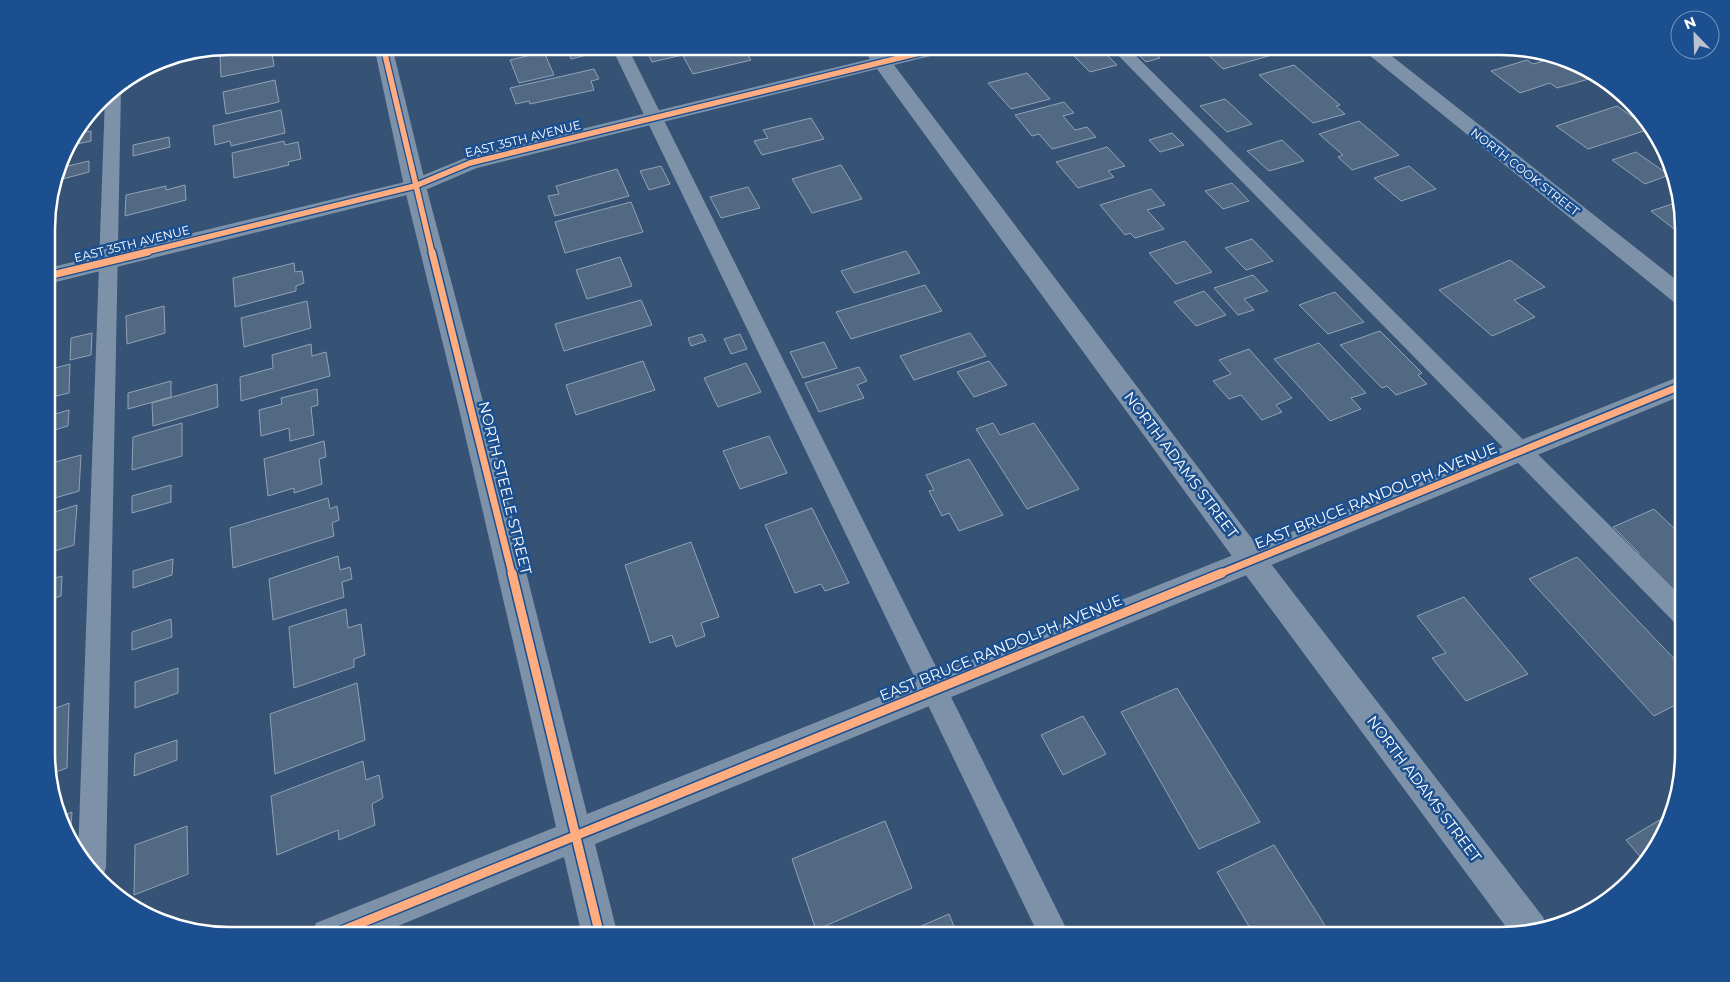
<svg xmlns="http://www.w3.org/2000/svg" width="1730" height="982" viewBox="0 0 1730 982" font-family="Montserrat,sans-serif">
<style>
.building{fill:#526984;stroke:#92a2b6}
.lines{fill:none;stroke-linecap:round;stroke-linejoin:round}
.service{fill:#7d92a8;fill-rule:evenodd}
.minor{fill:#7d92a8;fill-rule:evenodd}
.tertiary{fill:#7d92a8;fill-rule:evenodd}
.cycleway-far2-casing{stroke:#1b4f8f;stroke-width:8}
.cycleway-far1-casing{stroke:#1b4f8f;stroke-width:10}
.cycleway-casing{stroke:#1b4f8f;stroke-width:12}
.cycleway-far2{stroke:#ffac80;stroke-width:5.5}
.cycleway-far1{stroke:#ffac80;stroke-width:7}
.cycleway{stroke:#ffac80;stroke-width:9}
.labels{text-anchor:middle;stroke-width:5;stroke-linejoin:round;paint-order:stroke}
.far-street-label{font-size:12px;fill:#fff;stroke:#1b4f8f}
.street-label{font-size:15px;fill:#fff;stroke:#1b4f8f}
.rim{fill:none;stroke:#fff;stroke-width:2.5}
</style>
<rect width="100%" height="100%" fill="#365274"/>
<g class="building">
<polygon points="264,46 271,46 274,66 221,77 220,56"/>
<polygon points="566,46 601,46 603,51 571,59"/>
<polygon points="654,46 678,46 683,55 652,62 645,48"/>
<polygon points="727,46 742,46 751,60 693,74 683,56"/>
<polygon points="1130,46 1149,46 1160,58 1146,62"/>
<polygon points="1199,46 1272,46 1277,51 1269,53 1272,55 1223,69"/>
<polygon points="1464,46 1491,46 1471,52"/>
<polygon points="1099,47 1117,65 1090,72 1072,54"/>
<polygon points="544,52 554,75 519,83 510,60"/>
<polygon points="1550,59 1592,71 1603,81 1595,83 1589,79 1557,88 1550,83 1520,93 1491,71 1527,60 1533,64"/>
<polygon points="1294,65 1340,105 1336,106 1345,114 1313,123 1259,75"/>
<polygon points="594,69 599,79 591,81 594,90 530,104 529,101 516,104 510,88"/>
<polygon points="1027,73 1050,99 1011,109 988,83"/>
<polygon points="275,80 279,102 226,114 223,92"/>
<polygon points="1225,99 1252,124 1227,132 1200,106"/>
<polygon points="1064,102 1074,113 1063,116 1075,130 1087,127 1096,137 1052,149 1039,134 1032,136 1015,115"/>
<polygon points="1617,106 1650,129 1588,149 1556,126"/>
<polygon points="281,110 285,133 231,146 230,141 215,145 213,126"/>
<polygon points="811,118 824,139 762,155 754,141 768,138 763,130"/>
<polygon points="1359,121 1399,155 1352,170 1338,157 1343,155 1319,134"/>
<polygon points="91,131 91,141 67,146 76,134"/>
<polygon points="1172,133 1184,145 1160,152 1149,140"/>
<polygon points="169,137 170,147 133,156 133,145"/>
<polygon points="1282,140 1304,161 1269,171 1247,151"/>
<polygon points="284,141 285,145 298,142 301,159 288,162 289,165 234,178 232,153"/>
<polygon points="1107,147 1125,166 1108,171 1114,177 1078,188 1056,162"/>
<polygon points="1636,152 1669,175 1645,184 1612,160"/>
<polygon points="89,161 89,172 55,181 59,168"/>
<polygon points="841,165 862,199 812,213 792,179"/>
<polygon points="661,166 670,184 649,190 640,171"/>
<polygon points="1409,166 1436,189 1401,201 1374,178"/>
<polygon points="617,169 629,196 555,216 548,196 559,194 556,186"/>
<polygon points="1232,183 1249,201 1223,209 1205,191"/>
<polygon points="185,185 186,200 125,216 126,195 166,186 166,190"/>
<polygon points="748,187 760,208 721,218 710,197"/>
<polygon points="1151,189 1165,205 1147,210 1164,229 1135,238 1130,233 1125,235 1100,205"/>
<polygon points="631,202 643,232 565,253 555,222"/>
<polygon points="1678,202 1683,217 1683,236 1651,211"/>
<polygon points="1252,239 1273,261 1246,270 1225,248"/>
<polygon points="1185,241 1212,272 1176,284 1149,253"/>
<polygon points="906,251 920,273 854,293 841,271"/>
<polygon points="620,257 632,286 587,299 576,270"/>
<polygon points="1510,260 1545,287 1514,300 1535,317 1492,336 1439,290"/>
<polygon points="294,263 295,272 302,271 304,283 296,286 296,291 235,307 233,278"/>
<polygon points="1253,275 1268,291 1244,299 1254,310 1238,315 1214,288"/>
<polygon points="925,285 942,311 851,339 836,312"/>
<polygon points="1204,291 1226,315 1196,326 1174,302"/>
<polygon points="1335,292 1364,322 1328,334 1299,305"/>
<polygon points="641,300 652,325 564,351 555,324"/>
<polygon points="307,301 311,328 244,347 241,318"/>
<polygon points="164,306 165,333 127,344 126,316"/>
<polygon points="1380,331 1422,373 1418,375 1427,384 1396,395 1387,386 1382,388 1340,345"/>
<polygon points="92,333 91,355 70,360 71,338"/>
<polygon points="970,333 986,356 914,380 900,356"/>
<polygon points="702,334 706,341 691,346 688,338"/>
<polygon points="740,334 747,349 731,354 724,339"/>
<polygon points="824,342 837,368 803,378 790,352"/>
<polygon points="1319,343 1366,393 1351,398 1361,409 1330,421 1274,359"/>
<polygon points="311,344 312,356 326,352 330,376 241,401 240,377 273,368 272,355"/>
<polygon points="1249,349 1292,398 1276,405 1282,412 1262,420 1241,395 1229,399 1213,381 1231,374 1219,360"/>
<polygon points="643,361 655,390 576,415 566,385"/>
<polygon points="989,361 1007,385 974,397 957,372"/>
<polygon points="746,363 761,392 718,407 704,378"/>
<polygon points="70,364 69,393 48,398 48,370"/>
<polygon points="859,367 867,381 857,385 864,398 819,412 805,383"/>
<polygon points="171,381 171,397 128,409 128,393"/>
<polygon points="217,384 218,407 153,426 152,403"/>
<polygon points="317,389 318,405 311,407 314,435 290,441 289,428 261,436 259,410 282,404 281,398"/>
<polygon points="69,410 68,426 48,432 48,416"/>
<polygon points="182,423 182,456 132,470 133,437"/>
<polygon points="993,423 1000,435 1034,423 1079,489 1027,509 976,429"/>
<polygon points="769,436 787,473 740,489 723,451"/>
<polygon points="324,441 326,457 319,459 322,484 294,493 294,488 268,496 264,459"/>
<polygon points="81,455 79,491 48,500 48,464"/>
<polygon points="969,459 1003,515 959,531 949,513 942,516 929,491 934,490 926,475"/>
<polygon points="171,485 171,502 132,513 132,496"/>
<polygon points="328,498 330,509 337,506 339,520 332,523 334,536 233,568 230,528"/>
<polygon points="77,505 74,545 48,553 48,514"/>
<polygon points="812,508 849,583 825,591 821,584 795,593 765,525"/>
<polygon points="1654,509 1683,537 1683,619 1625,559 1639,553 1613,527"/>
<polygon points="691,542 719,617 701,623 705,636 676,647 672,635 650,643 625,565"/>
<polygon points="338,556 340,570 350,567 352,579 342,582 344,597 273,620 269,579"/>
<polygon points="1577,557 1683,668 1683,701 1654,716 1529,579"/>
<polygon points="173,559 172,575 133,588 133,571"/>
<polygon points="62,576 61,596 48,600 48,580"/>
<polygon points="1464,597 1528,674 1466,701 1432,658 1446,653 1417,616"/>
<polygon points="346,609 348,628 361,624 365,655 354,659 354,667 294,688 289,627"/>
<polygon points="171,619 172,637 132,650 132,632"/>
<polygon points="55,644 54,663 48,665 48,646"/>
<polygon points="178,668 178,693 135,708 135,682"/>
<polygon points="357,683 365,740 275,774 270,714"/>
<polygon points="1177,688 1260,822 1199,849 1121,712"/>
<polygon points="69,703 67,768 48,775 48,711"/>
<polygon points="1083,716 1106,754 1063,775 1041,735"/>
<polygon points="177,740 177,760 134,776 135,754"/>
<polygon points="363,761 366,780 379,775 383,798 372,804 375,825 339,840 338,830 277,855 271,796"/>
<polygon points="72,812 70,836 63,816"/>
<polygon points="1668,815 1659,844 1643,860 1626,840"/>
<polygon points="885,821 912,888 816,930 792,859"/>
<polygon points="187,826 188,874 134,895 135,845"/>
<polygon points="1274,845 1331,935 1254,935 1217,872"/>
<polygon points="949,914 958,936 898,936"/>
</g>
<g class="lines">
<g class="service">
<polygon points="611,46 627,46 1070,936 1039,936"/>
<polygon points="1109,46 1126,46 1683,598 1683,625 1674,622"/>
<polygon points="119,86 121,89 106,868 102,878 78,855 105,97"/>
</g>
<g class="minor">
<polygon points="861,46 880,46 887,55 924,46 957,46 955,50 894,65 1262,552 1543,917 1546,925 1512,935 1242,570 877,69 477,168 423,191 48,284 48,268 409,181 470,156 870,59"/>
<polygon points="1358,46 1379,46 1683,285 1683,305 1675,303"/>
</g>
<polygon class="tertiary" points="374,46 392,46 426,186 485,409 587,814 1683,375 1683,395 595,844 618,936 582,936 564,857 374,936 311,936 316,923 556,827 459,409 404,186"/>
<g class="cycleway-far2-casing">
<g id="cycleway-far2">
<polyline points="383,46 432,253"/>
<polyline points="142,253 415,186 470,163 948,46"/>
</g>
</g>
<g class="cycleway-far1-casing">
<g id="cycleway-far1">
<polyline points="432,252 512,574"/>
<polyline points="48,276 148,252"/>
<polyline points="1219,574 1683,385"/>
</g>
</g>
<g class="cycleway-casing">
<g id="cycleway">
<polyline points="512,573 600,936"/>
<polyline points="329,936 1222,573"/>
</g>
</g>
<use href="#cycleway-far2" class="cycleway-far2"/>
<use href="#cycleway-far1" class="cycleway-far1"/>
<use href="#cycleway" class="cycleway"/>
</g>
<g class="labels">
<g class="far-street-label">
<text transform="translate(523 139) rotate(-14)" y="4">EAST 35TH AVENUE</text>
<text transform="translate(1525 172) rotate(38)" y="4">NORTH COOK STREET</text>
<text transform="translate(132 244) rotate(-14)" y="4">EAST 35TH AVENUE</text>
</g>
<g class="street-label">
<text transform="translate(1181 465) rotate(53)" y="5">NORTH ADAMS STREET</text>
<text transform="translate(505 488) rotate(76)" y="5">NORTH STEELE STREET</text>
<text transform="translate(1376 496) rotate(-22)" y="5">EAST BRUCE RANDOLPH AVENUE</text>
<text transform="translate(1001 648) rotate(-22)" y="5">EAST BRUCE RANDOLPH AVENUE</text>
<text transform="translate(1424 789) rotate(53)" y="5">NORTH ADAMS STREET</text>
</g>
</g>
<path d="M0 0H1730V982H0ZM229 55H1501A174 174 0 0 1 1675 229V753A174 174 0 0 1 1501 927H229A174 174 0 0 1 55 753V229A174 174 0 0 1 229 55Z" fill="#1b4f8f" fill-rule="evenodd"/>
<path class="rim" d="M229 55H1501A174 174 0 0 1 1675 229V753A174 174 0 0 1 1501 927H229A174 174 0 0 1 55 753V229A174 174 0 0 1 229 55Z"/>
<g transform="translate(1695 35) rotate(337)"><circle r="24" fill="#1b4f8f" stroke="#7695bc"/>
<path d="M0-4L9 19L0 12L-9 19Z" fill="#b9c2ce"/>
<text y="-8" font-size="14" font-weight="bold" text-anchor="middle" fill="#ffffff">N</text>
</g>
</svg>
